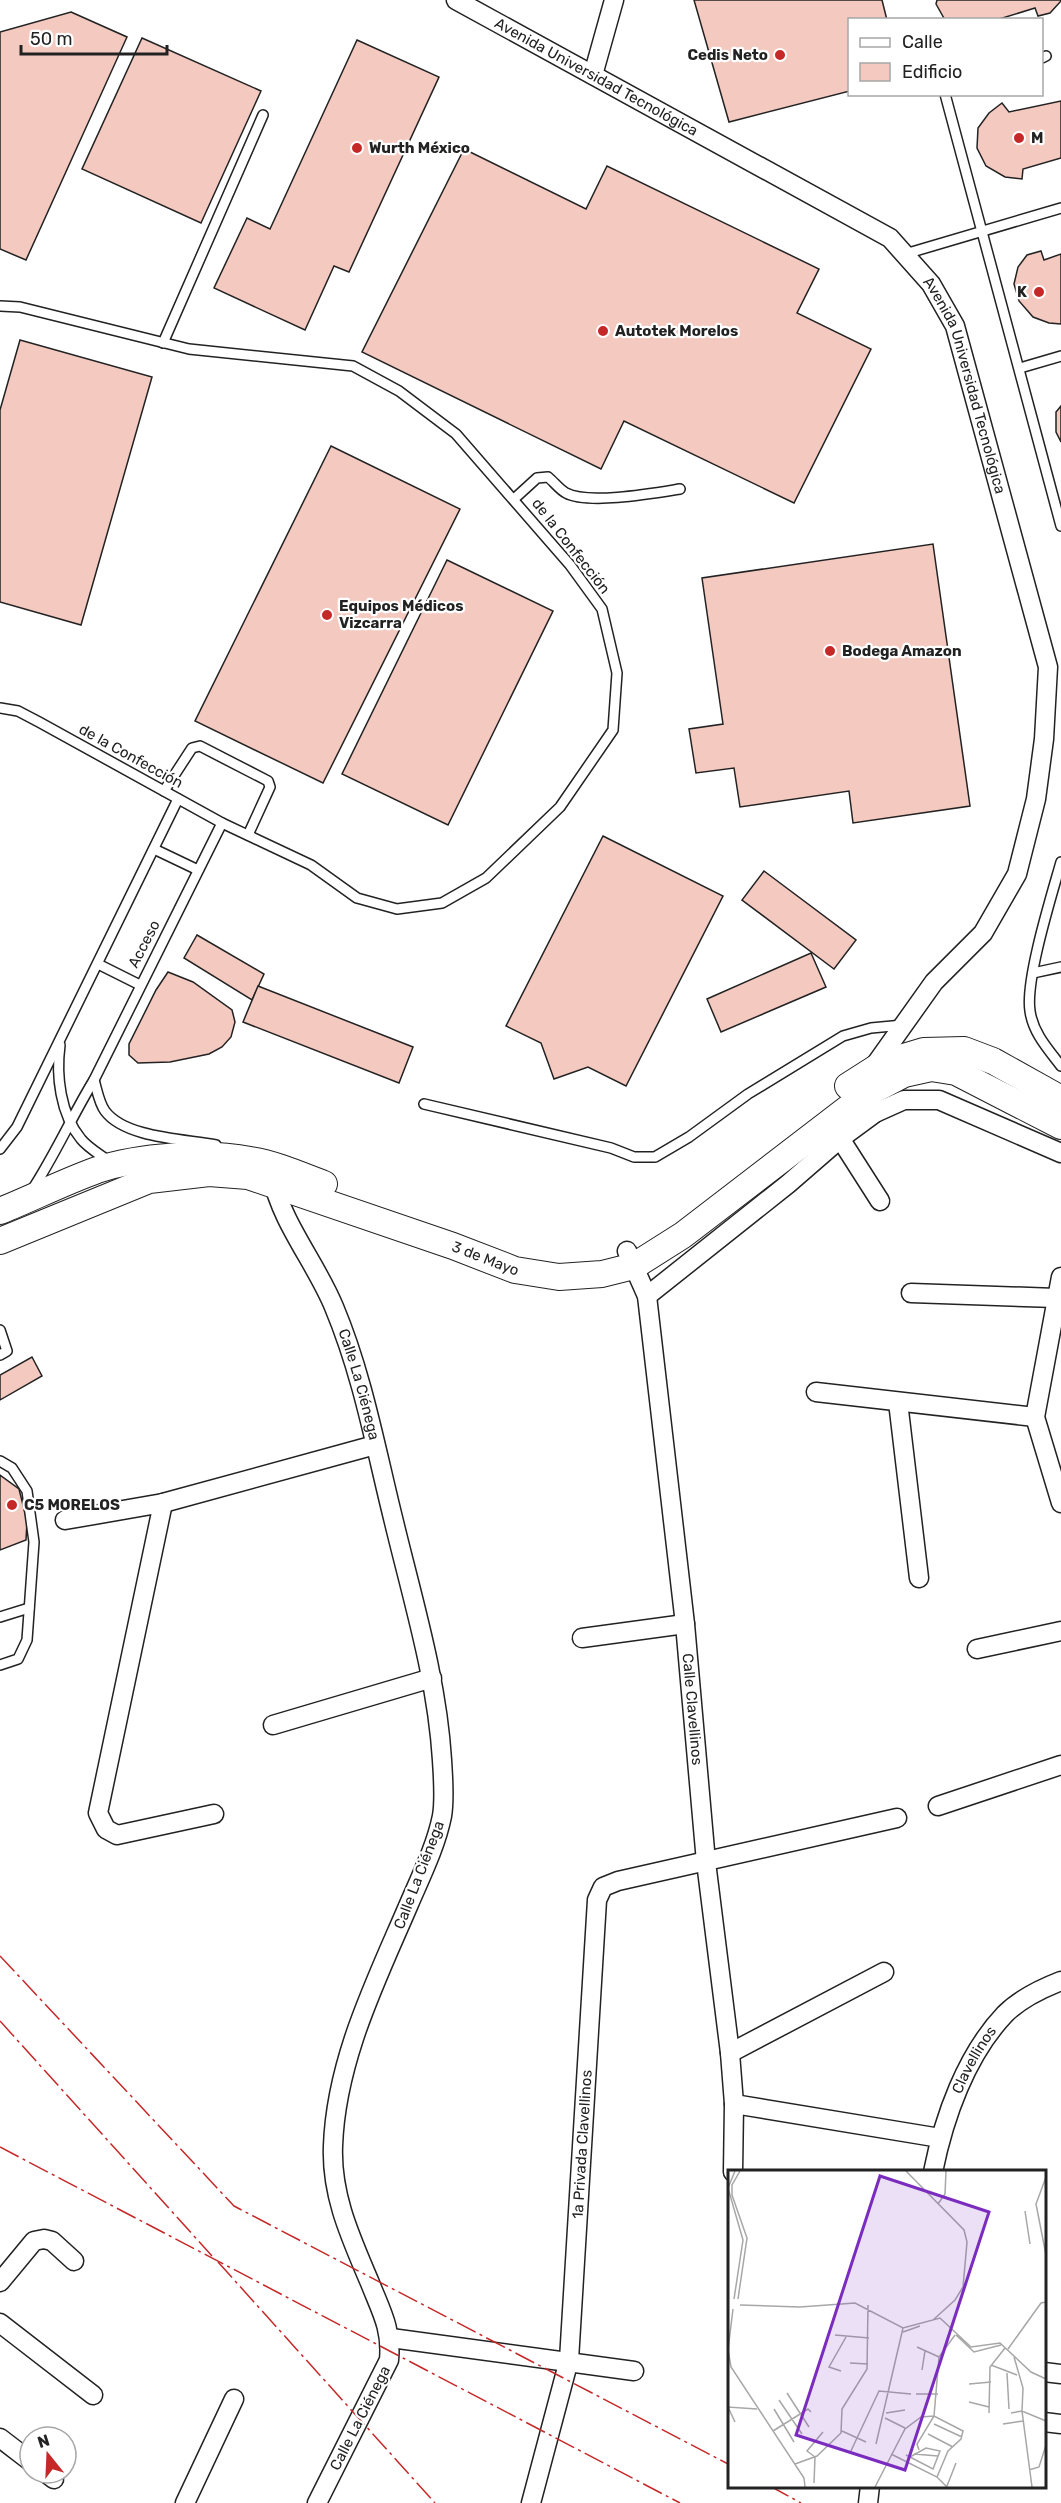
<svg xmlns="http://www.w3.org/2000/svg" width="1061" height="2503" viewBox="0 0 1061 2503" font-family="Rubik,sans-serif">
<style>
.building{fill:#f3c9c0;stroke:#222;stroke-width:1.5}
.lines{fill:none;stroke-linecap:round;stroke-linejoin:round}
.lane-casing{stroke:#222;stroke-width:12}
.street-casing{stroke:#222;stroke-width:21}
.secondary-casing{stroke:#222;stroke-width:28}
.lane{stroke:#fff;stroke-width:9}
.street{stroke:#fff;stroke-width:18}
.secondary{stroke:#fff;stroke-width:26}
.power{stroke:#c62828;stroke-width:1.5;stroke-dasharray:21 4.5 3 4.5;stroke-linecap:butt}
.poi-dot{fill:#c62828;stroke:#fff;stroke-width:2}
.labels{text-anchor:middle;stroke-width:4.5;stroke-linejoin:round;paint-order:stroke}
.poi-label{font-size:15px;font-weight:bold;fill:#222;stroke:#fff;text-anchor:start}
.street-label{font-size:15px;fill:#222;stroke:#fff}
.inset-road{fill:none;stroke:#a7a7a7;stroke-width:1.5}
.view{fill:#7b2cbf;fill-opacity:0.15;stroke:#7b2cbf;stroke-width:3}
.inset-edge{fill:none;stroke:#222;stroke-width:3}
</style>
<rect width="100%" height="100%" fill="#fff"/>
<g class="building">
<polygon points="694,0 882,0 887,20 850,20 850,91 729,122"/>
<polygon points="937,0 1061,0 1061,1 1050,13 1038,16 1035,8 996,20 945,20 936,4"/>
<polygon points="71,12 127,37 26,260 0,249 0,32"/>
<polygon points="142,38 261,91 201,223 82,169"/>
<polygon points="357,40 439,77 349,272 334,266 305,330 214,288 247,218 270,229"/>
<polygon points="1061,101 1061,158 1023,169 1022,179 1005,177 986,166 977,148 978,128 989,113 1002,103 1009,112"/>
<polygon points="464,149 586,209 607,166 819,269 797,313 871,349 794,503 624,421 601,469 362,352"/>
<polygon points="1041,251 1044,260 1061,254 1061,324 1049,323 1033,317 1019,301 1014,284 1018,267 1027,255"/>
<polygon points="20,340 152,377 81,625 0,602 0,410"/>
<polygon points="1061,406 1061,442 1056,432 1056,412"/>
<polygon points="331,446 460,509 323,783 195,721"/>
<polygon points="933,544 970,806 853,823 849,791 740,807 734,768 696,773 689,729 723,724 702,578"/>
<polygon points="447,560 553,611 448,825 342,774"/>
<polygon points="603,836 723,896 626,1086 588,1067 554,1079 541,1043 506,1026"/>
<polygon points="764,871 856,940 834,969 742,900"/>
<polygon points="197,935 264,974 252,1000 184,958"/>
<polygon points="811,953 826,987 721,1032 707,999"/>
<polygon points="168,972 193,982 232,1010 235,1022 231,1037 222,1047 209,1054 170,1062 138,1063 129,1055 129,1044 156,990"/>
<polygon points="258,986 413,1047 399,1083 243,1022"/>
<polygon points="32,1357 42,1376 0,1400 0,1375"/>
<polygon points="0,1475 19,1489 27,1521 26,1540 0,1550"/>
</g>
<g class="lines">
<g class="lane-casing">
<g id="lane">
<polyline points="1042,58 1046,56"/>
<polyline points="945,94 1061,526"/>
<polyline points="905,254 1061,208"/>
<polyline points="0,306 20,307 189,349 353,366 399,391 456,434 570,565 602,609 617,673 613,730 560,807 486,878 442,903 397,909 357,898 311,865 222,823 39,722 18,711 0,708"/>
<polyline points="163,343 263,115"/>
<polyline points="1020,368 1061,356"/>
<path d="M514,499L537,478L548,477C554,482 560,490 566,493C588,505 655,493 680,489"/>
<polyline points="164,791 192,748 200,746 268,781 270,787 248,835"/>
<polyline points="154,849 198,870"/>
<path d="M1061,862C1052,894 1025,980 1030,1011C1033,1033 1048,1049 1061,1066"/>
<polyline points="98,964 140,985"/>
<polyline points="1033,973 1061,967"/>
<path d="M60,1045C56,1075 60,1114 81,1139C88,1148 101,1155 110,1162"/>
<path d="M94,1080C97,1090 99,1103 105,1111C125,1138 184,1139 216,1145"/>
<polyline points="424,1104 611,1148 634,1157 655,1157 689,1137 748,1094 843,1036 871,1028 903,1025"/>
<polyline points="0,1149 17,1127 178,799"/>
<path d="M32,1190C55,1155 72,1116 94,1080L222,823"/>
<polyline points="0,1330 7,1351 0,1355"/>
<polyline points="0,1461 12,1468 27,1491 34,1542 27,1640 18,1659 0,1665"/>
<polyline points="0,1617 29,1608"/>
</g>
</g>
<g class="street-casing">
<g id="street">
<path id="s1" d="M456,0L890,238L931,284L955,326L1048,667L1044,739L1036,799L1017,874L983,933L934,982L870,1072L868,1093L875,1113"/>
<polyline points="593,75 614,0"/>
<polyline points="834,1129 880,1201"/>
<path id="s2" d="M272,1177C282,1224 316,1263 334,1307C363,1376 376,1450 394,1522C413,1601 437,1679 442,1760C443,1778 445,1799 442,1816C436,1846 421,1876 409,1904C376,1981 336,2060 333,2146C331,2196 351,2238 370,2283C381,2311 392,2329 389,2360L317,2503"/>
<path id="s3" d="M627,1251L647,1296L685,1624L706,1862L730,2053L734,2104L733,2172"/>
<polyline points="1061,1277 1035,1417 1061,1503"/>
<polyline points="911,1293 1056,1298"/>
<polyline points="647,1296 788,1184 841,1138 875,1113 904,1100 939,1100 1061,1153"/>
<polyline points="816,1392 1035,1417"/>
<polyline points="898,1402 919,1578"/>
<polyline points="163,1503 98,1813 106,1829 117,1835 214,1814"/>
<polyline points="65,1520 163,1503 375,1445"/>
<polyline points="582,1638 685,1624"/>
<polyline points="977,1649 1061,1631"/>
<polyline points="273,1725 432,1678"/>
<polyline points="938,1806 1061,1765"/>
<polyline points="730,2053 884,1972"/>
<polyline points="734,2104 940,2138"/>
<path id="s4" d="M933,2172C944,2117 966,2055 1005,2014C1019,2000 1043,1988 1061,1981"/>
<polyline points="0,2282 34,2241 44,2239 52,2241 74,2261"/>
<polyline points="0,2323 93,2395"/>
<polyline points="391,2338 634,2371"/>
<polyline points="1044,2372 1061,2374"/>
<polyline points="1044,2422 1061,2424"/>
<polyline points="0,2438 30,2461"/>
<polyline points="46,2473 54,2479"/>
<polyline points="185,2503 234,2399"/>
<path id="s5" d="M531,2503L569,2360L597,1900L603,1887L618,1881L897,1818"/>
<polyline points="868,2503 870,2486"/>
</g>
</g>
<g class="secondary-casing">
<g id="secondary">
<polyline points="848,1086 884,1063 924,1051 964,1050 993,1061 1061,1099"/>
<path d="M0,1211C32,1198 64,1182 97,1170C139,1156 206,1151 250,1160C276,1164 300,1175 324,1184"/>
<path id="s6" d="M0,1241L149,1180L209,1173L248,1176L453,1246L515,1270L559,1277L602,1274L634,1266L683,1235L868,1093L904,1074L931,1068L956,1072L1061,1126"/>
</g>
</g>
<use href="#lane" class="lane"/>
<use href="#street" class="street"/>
<use href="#secondary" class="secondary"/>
<g class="power">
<polyline points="0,1956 234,2206 730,2465"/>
<polyline points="0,2021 212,2256"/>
<polyline points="0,2147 680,2503"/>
<polyline points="218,2262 435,2503"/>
<polyline points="770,2486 801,2503"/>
</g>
</g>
<g class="poi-dot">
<circle cx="780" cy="55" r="6"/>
<circle cx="1019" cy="138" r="6"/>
<circle cx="357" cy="148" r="6"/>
<circle cx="1039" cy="292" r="6"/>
<circle cx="603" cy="331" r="6"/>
<circle cx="327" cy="615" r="6"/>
<circle cx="830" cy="651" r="6"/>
<circle cx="12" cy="1505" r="6"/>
</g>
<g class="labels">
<g class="poi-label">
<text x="768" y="60" text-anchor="end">Cedis Neto</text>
<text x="1031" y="143">M</text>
<text x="369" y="153">Wurth México</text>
<text x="1027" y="297" text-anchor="end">K</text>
<text x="615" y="336">Autotek Morelos</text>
<text x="339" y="611">Equipos Médicos<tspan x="339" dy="17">Vizcarra</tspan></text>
<text x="842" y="656">Bodega Amazon</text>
<text x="24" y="1510">C5 MORELOS</text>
</g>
<g class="street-label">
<text dy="5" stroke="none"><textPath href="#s1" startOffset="160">Avenida Universidad Tecnológica</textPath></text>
<text dy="5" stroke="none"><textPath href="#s1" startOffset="664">Avenida Universidad Tecnológica</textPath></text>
<text transform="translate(571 546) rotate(52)" y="5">de la Confección</text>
<text transform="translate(131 756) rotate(29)" y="5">de la Confección</text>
<text transform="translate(144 944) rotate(-63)" y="5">Acceso</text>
<text dy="5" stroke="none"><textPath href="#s6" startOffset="512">3 de Mayo</textPath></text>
<text dy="5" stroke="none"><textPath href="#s2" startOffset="226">Calle La Ciénega</textPath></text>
<text dy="5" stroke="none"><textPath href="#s3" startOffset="465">Calle Clavellinos</textPath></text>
<text transform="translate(419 1875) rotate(-69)" y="5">Calle La Ciénega</text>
<text dy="5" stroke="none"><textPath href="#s4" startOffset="120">Clavellinos</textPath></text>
<text dy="5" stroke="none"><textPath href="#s5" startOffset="364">1a Privada Clavellinos</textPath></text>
<text transform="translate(360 2418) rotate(-63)" y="5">Calle La Ciénega</text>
</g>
</g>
<g transform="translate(728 2170)">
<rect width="318" height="318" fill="#fff"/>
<path class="inset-road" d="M178,1L236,60L239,72L235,117L227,130L205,150M318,7L308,34L318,85M210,34L217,24L218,1M297,41L302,74M6,129L15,70L0,18L7,1M10,129L19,68L4,25V15L12,1M12,135L72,137L127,133L175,158L212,148L243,177L272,173L303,202L318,209M5,139L0,180L3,197L76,308L77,317M175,162L192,156M107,165L141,168M228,165L246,182L273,175M189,177L211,187M280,179L313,133L318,132M286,187L295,218L294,241L304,317M122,193L140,194M263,195L289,205M194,200L197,181M113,201L101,197L118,167M279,203L281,239M241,214L263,212M59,223L81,257M188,224H210M51,230L74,264M241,232L261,237M46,239L66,272M158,243L177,240M261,243L262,197L277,178M283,243L294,241L318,251M157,248L177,258M7,252L0,237L29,239M206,254L234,267M275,254L295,251M45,261L80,239L83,242M114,261L138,272M200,264L225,277M148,274L175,158M191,280L189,274L206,246L211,187L227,165M122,283L151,221L183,224M163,284L209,307L219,317M186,284L210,286M178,285L182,287L205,299L212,281L198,278L182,287M67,294L89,286L113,263L114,239L139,199L140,135M301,300L311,297L318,275M86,313L87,287L79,281L95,262M219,316L228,293M147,317L177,259L193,247L206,246L235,261L233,269L220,281L209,307"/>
<path class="view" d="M152,6L261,42L177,300L68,265Z"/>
<rect width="318" height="318" class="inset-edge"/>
</g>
<rect x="848" y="18" width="195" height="78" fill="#ffffff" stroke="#a7a7a7" stroke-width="1.5"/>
<rect x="860" y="38" width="30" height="9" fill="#ffffff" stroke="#a7a7a7" stroke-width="1.5"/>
<text x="902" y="48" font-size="18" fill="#222222">Calle</text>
<rect x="860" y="63" width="30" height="18" fill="#f3c9c0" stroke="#a7a7a7" stroke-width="1.5"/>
<text x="902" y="78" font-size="18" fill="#222222">Edificio</text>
<g transform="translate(48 2455) rotate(342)"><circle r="28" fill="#ffffff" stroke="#a7a7a7" stroke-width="1.5"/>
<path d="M0-4.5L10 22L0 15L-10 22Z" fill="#c62828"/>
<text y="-9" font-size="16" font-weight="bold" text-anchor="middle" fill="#222222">N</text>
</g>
<path d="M21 45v9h146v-9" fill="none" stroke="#222222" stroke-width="3"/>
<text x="30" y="45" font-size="18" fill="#222222" stroke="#ffffff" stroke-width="4.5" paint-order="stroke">50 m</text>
</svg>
